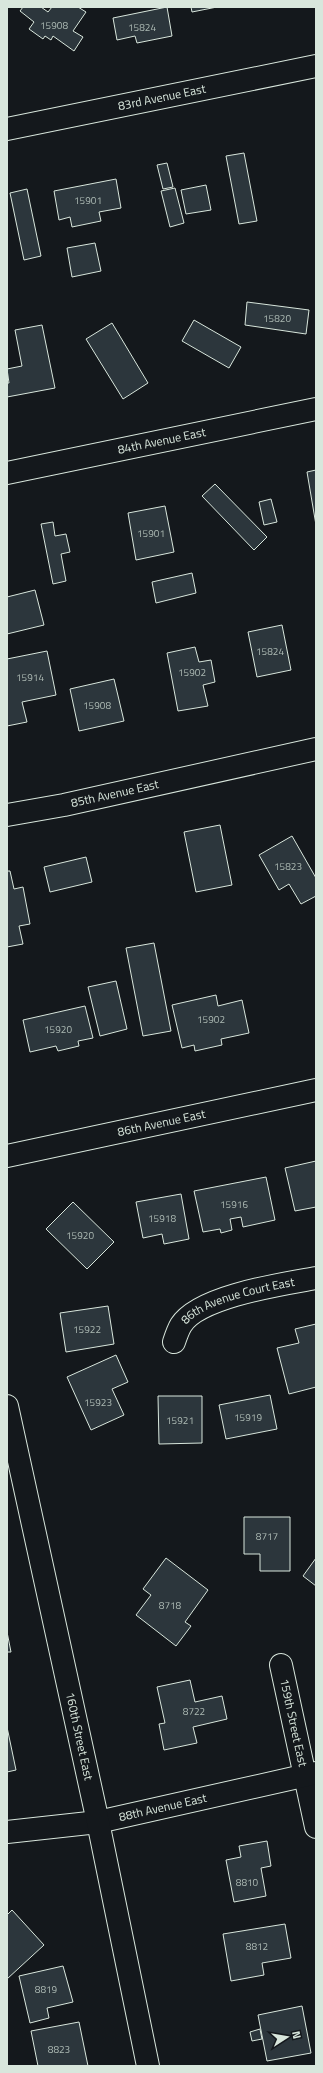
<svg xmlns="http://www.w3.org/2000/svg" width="323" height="2073" viewBox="0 0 323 2073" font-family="'Titillium Web',sans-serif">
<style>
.building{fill:#2c363c;stroke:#d8e6dc}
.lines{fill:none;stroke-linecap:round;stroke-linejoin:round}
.street-casing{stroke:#d8e6dc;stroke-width:24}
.secondary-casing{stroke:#d8e6dc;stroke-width:24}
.street{stroke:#14181c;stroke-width:22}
.secondary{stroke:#14181c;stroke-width:22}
.labels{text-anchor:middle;stroke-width:3;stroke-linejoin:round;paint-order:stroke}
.number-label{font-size:10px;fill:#adbab4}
.street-label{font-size:12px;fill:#d8e6dc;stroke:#14181c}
</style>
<rect width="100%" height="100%" fill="#14181c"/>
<g class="building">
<polygon points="23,7 41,7 48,12 52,7 78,7 86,12 73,31 83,37 74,51 53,36 51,40 45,36 43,39 29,29 34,22 20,11"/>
<polygon points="167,7 172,36 137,43 135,36 117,40 113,18"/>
<polygon points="191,7 217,7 192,12"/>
<polygon points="244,153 257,221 239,224 226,156"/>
<polygon points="167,163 173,187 163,189 157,165"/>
<polygon points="116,179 121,208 99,212 101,221 72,227 70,217 59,220 54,191"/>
<polygon points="206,185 211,210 186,214 181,190"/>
<polygon points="175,188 184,223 170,227 161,191"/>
<polygon points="27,189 41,256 24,260 10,193"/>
<polygon points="95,243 101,271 72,277 67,248"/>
<polygon points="247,302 309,310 306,334 245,325"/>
<polygon points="194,320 241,347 229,368 182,341"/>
<polygon points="112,323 148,383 123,399 86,339"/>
<polygon points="42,325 55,388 7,397 7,383 9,383 7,369 22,366 15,330"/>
<polygon points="316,470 316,525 307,472"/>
<polygon points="215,484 267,537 254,550 202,496"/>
<polygon points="271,499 277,522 264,525 259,502"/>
<polygon points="165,506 174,552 136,560 128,513"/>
<polygon points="53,522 55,536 66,534 70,552 61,554 66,581 53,584 41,524"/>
<polygon points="192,573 196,593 156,603 152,582"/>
<polygon points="35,590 44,625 7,634 7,597"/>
<polygon points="282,625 291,670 257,677 248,632"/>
<polygon points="195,647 199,662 211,660 215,682 203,685 208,706 178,711 167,653"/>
<polygon points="47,651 56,695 22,702 27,722 7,726 7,659"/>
<polygon points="114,679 124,721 79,731 70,689"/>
<polygon points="220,825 232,885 196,892 184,832"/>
<polygon points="292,836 316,878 316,896 301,904 289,884 279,890 259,855"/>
<polygon points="86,857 92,882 50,892 44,867"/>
<polygon points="7,871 10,871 14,889 23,887 30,924 19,926 23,944 7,947"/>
<polygon points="154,943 171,1031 143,1036 126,948"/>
<polygon points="116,981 127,1029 100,1036 88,987"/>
<polygon points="216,995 218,1006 242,1000 249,1033 221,1039 222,1045 195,1051 194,1045 182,1048 172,1005"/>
<polygon points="85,1006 93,1038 78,1041 79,1046 58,1051 56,1046 30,1052 23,1020"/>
<polygon points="316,1161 316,1207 295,1211 285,1168"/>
<polygon points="266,1177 275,1220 243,1227 241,1217 230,1219 232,1230 221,1233 220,1229 203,1232 194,1191"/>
<polygon points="181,1194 189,1239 164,1244 162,1234 143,1238 136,1202"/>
<polygon points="73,1202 114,1242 87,1269 46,1229"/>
<polygon points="108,1306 114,1344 66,1352 60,1313"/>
<polygon points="316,1324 316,1387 289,1394 277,1348 299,1343 295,1329"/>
<polygon points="116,1355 128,1382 112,1389 124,1415 91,1430 67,1377"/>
<polygon points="270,1395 277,1429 226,1439 219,1405"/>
<polygon points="158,1396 202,1396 202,1443 159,1444"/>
<polygon points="244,1517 290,1517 290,1571 260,1571 260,1554 244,1554"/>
<polygon points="166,1558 208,1590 185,1622 191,1626 176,1646 136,1615 151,1595 143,1589"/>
<polygon points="316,1558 316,1586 303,1576"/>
<polygon points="7,1632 11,1652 7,1652"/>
<polygon points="190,1680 195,1702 222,1696 227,1719 193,1727 197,1743 164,1750 159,1724 165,1723 157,1687"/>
<polygon points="7,1727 16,1770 7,1772"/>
<polygon points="267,1841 271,1866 261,1868 266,1896 234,1902 226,1860 241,1857 239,1846"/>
<polygon points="12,1910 44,1945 7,1979 7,1915"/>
<polygon points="285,1924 291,1958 262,1963 264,1975 231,1981 223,1934"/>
<polygon points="63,1966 73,2002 47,2008 49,2018 30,2023 19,1976"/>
<polygon points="302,2006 311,2053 267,2061 258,2015"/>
<polygon points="79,2022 88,2066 38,2066 31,2031"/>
<polygon points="260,2029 262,2039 252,2041 250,2032"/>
</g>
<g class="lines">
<g class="street-casing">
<g id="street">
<path id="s1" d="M7,129L316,66"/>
<path id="s2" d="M7,473L316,409"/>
<path id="s3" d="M7,815L64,805L316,749"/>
<path id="s4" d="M7,1156L316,1090"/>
<path id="s5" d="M174,1342C176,1336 178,1330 181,1325C199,1296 283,1284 316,1278"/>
<path id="s6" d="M281,1665L316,1827"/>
<path id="s7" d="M7,1832L98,1822L316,1773"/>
</g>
</g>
<g class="secondary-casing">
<g id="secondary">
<path id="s8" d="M7,1406L98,1822L148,2066"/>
</g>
</g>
<use href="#street" class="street"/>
<use href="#secondary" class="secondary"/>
</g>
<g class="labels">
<g class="number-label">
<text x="54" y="29">15908</text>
<text x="142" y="31">15824</text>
<text x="88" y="204">15901</text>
<text x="277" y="322">15820</text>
<text x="151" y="537">15901</text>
<text x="270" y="655">15824</text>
<text x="192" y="676">15902</text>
<text x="30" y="681">15914</text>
<text x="97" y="709">15908</text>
<text x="288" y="870">15823</text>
<text x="211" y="1023">15902</text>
<text x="58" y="1033">15920</text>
<text x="234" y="1208">15916</text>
<text x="162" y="1222">15918</text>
<text x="80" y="1239">15920</text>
<text x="87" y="1333">15922</text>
<text x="98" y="1406">15923</text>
<text x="248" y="1421">15919</text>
<text x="180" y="1424">15921</text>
<text x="267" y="1540">8717</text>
<text x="170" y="1609">8718</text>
<text x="194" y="1715">8722</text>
<text x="247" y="1886">8810</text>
<text x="257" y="1950">8812</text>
<text x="46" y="1993">8819</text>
<text x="59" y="2053">8823</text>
</g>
<g class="street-label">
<text dy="4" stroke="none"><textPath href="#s1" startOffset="158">83rd Avenue East</textPath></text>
<text dy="4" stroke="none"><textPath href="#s2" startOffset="158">84th Avenue East</textPath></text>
<text dy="4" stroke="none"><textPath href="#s3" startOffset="110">85th Avenue East</textPath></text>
<text dy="4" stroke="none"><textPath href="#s4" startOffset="158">86th Avenue East</textPath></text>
<text dy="4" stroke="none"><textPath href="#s5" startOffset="82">86th Avenue Court East</textPath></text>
<text dy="4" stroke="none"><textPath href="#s6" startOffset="59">159th Street East</textPath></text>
<text dy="4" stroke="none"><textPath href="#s8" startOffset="338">160th Street East</textPath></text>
<text dy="4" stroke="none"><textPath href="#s7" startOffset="158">88th Avenue East</textPath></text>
</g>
</g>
<rect width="323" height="2073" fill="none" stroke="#d8e6dc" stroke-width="16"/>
<g transform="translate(287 2037) rotate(78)" stroke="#14181c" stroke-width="3" paint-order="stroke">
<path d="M0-3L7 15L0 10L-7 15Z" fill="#d8e6dc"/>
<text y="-6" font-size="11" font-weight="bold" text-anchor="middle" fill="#d8e6dc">N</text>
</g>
</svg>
